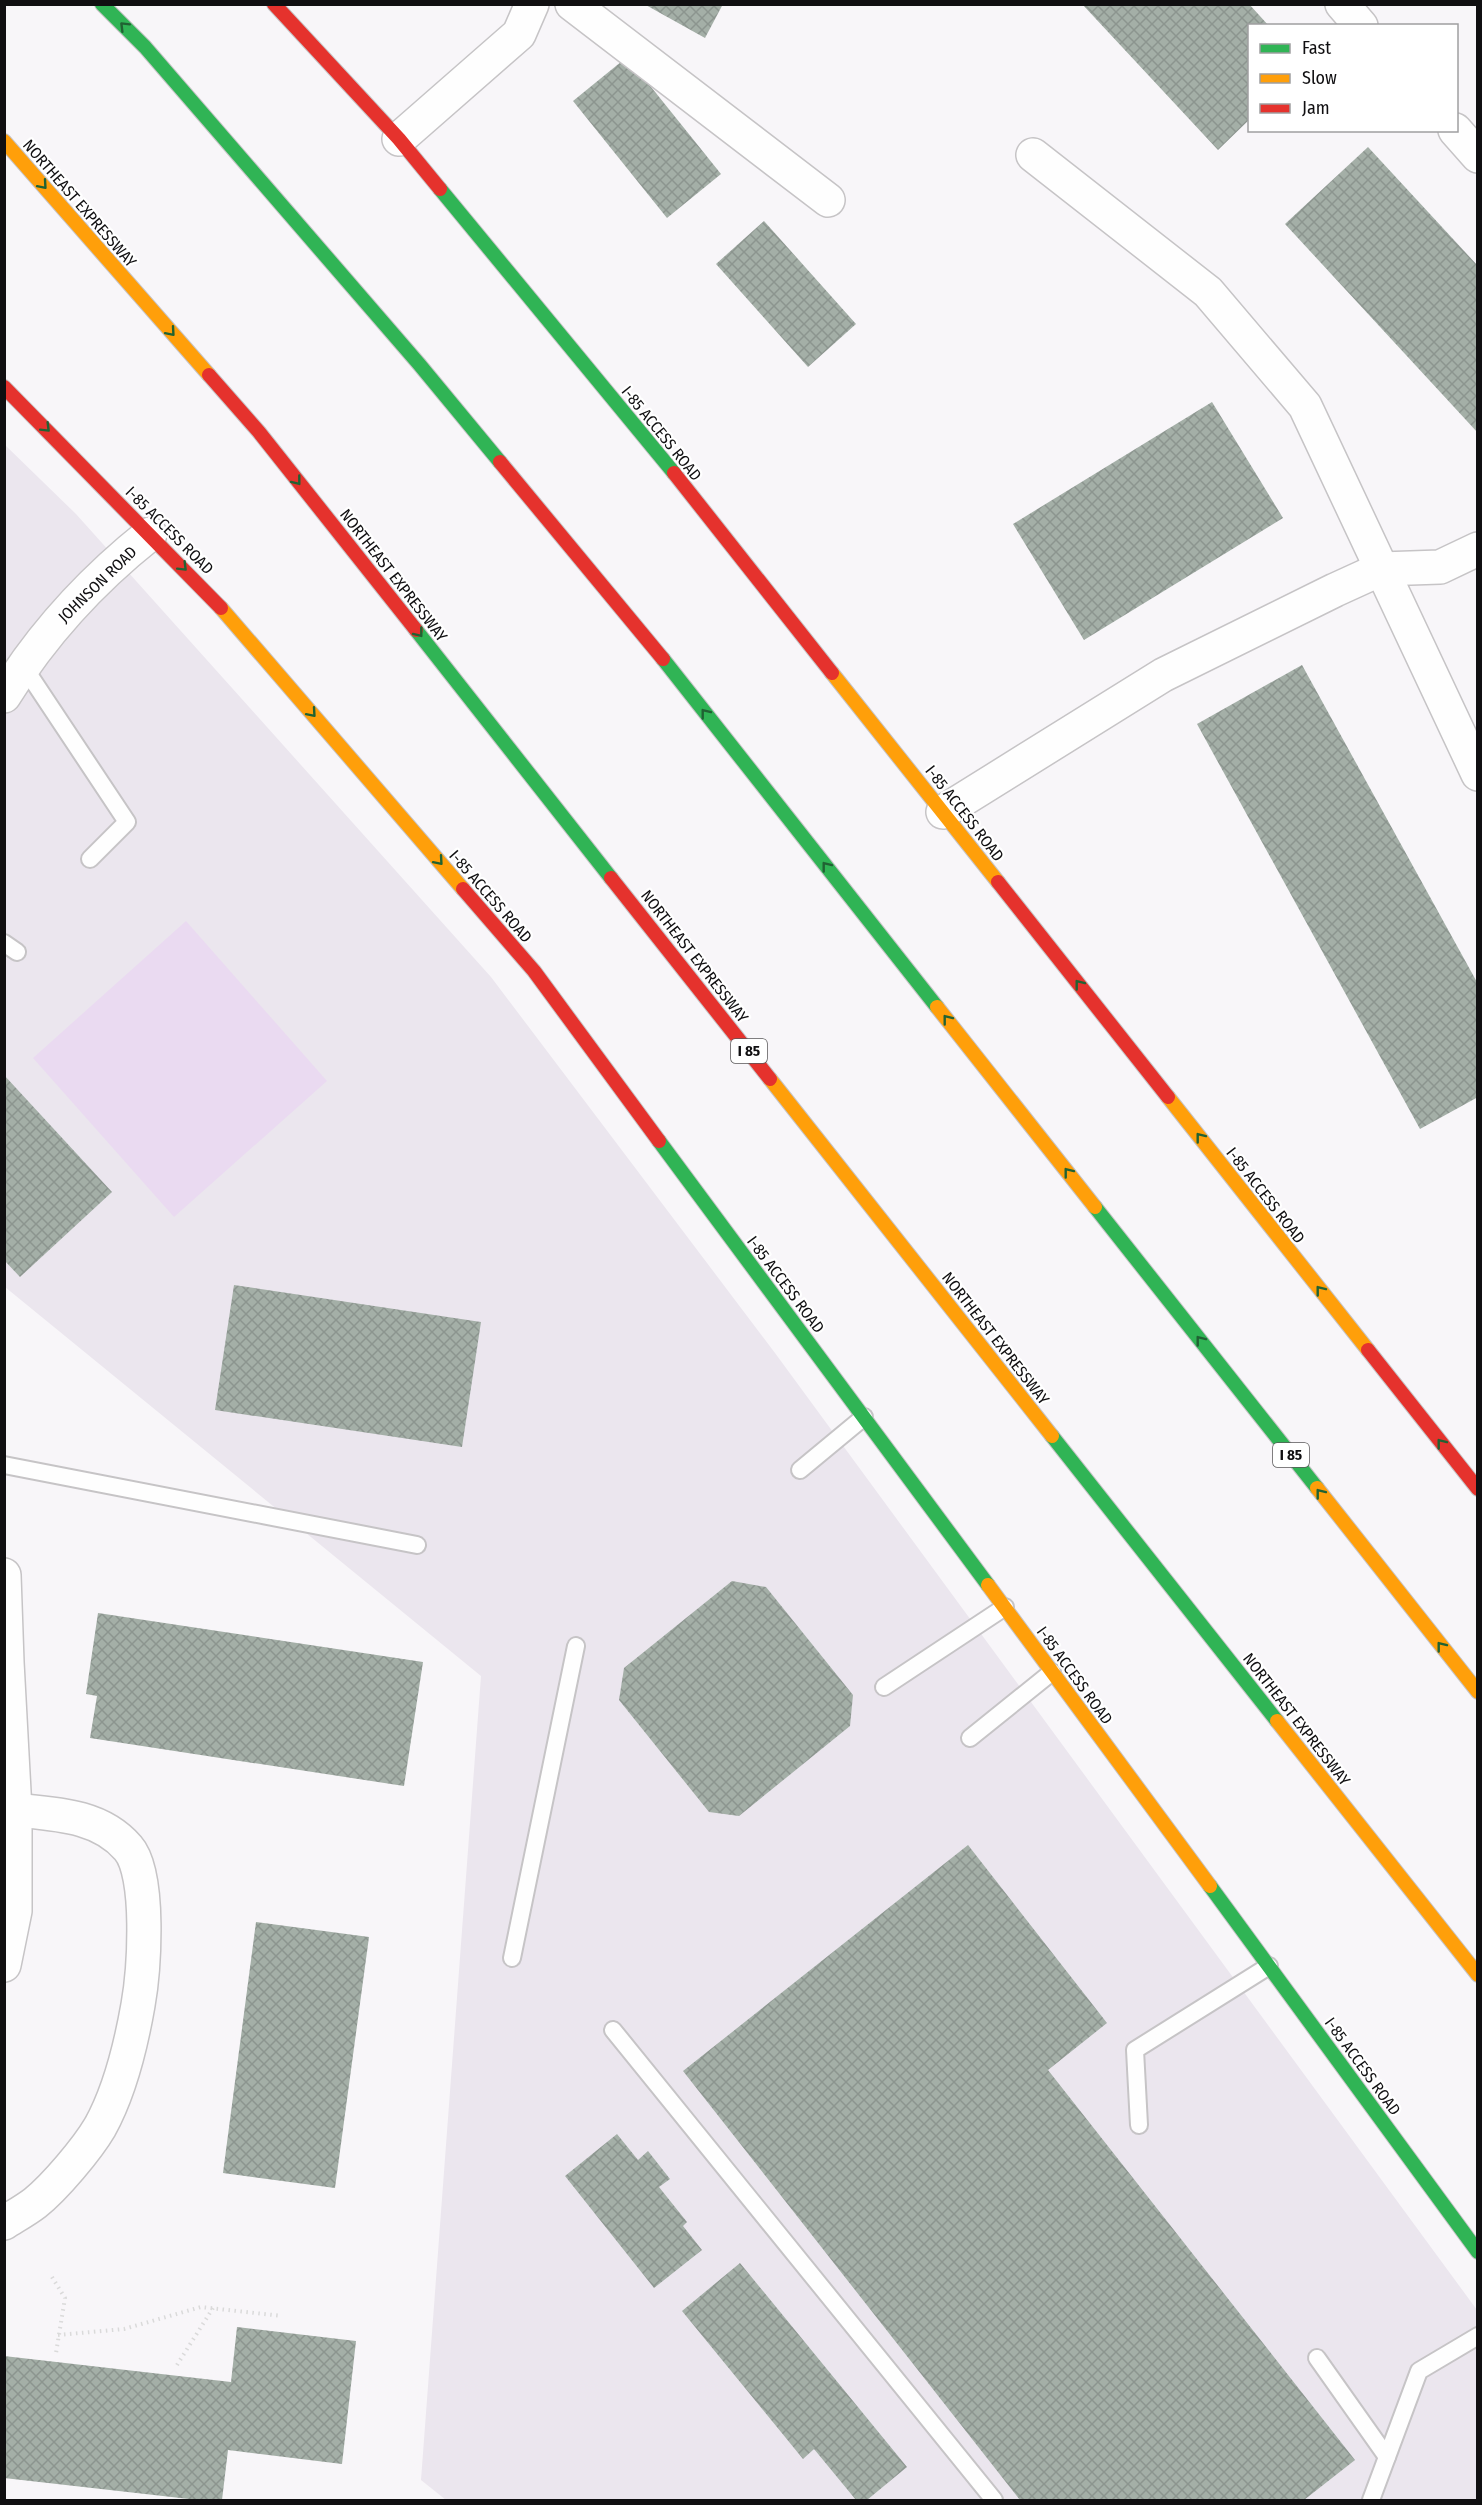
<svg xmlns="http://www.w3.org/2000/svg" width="1482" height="2505" viewBox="0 0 1482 2505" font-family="'Fira Sans Condensed',sans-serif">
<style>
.built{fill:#ebe6ee}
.green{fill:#eadaf1}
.building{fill:url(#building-cross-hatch)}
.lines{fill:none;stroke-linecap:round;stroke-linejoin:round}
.lane-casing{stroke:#c6c4c6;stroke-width:20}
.street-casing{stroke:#c6c4c6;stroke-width:36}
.fast-casing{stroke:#c6c4c6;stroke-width:16}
.slow-casing{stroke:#c6c4c6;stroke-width:16}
.jam-casing{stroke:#c6c4c6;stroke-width:16}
.path{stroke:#dadada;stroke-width:4;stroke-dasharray:1.5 4.5;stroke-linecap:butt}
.lane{stroke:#fefefe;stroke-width:16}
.street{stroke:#fefefe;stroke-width:33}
.fast{stroke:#30b455;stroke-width:14}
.slow{stroke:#ff9f0a;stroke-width:14}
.jam{stroke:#e5322d;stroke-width:14}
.oneway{stroke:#206233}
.labels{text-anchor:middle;stroke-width:4.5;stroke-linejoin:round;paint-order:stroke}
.shield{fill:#fff;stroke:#585758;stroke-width:1.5}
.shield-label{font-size:15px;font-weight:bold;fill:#100f11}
.street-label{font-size:16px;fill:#100f11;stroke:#fff}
</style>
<defs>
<pattern id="building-cross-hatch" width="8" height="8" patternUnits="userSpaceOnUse" patternTransform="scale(1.5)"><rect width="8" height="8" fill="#a4afa7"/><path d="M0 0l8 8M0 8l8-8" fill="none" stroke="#8c958f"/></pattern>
</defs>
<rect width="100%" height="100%" fill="#f8f6f9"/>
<polygon class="built" points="4,444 76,514 491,977 775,1353 1477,2310 1477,2500 446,2500 421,2480 481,1676 5,1287"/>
<polygon class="green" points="186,921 327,1081 174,1217 33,1058"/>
<g class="building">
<polygon points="644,4 723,4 705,38"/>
<polygon points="1082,4 1249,4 1269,26 1250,26 1250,119 1218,150"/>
<polygon points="627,57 721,174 667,218 573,101"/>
<polygon points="1368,147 1478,266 1478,433 1285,224"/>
<polygon points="764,221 856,324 808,367 716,264"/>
<polygon points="1212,402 1283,518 1084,640 1013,524"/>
<polygon points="1302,665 1478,984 1478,1097 1420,1129 1197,724"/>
<polygon points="4,1075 112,1192 20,1277 4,1260"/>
<polygon points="234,1285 481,1322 462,1447 215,1410"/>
<polygon points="732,1581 766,1587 853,1695 850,1726 739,1816 709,1812 619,1700 624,1668"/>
<polygon points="98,1613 423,1662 404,1786 90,1738 97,1696 86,1694"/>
<polygon points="968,1845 1107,2023 1048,2070 1355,2460 1304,2500 1020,2500 683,2071"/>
<polygon points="256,1922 369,1937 335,2188 223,2173"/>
<polygon points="617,2134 638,2160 648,2151 670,2179 659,2187 687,2222 683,2226 702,2250 654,2288 565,2176"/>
<polygon points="740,2263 907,2467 867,2500 856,2500 814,2449 803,2459 682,2311"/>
<polygon points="237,2327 356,2341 342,2464 228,2450 222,2500 198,2500 4,2478 4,2356 231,2382"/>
</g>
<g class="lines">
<g class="lane-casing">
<g id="lane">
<polyline points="24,667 127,822 90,859"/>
<polyline points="4,943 17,952"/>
<polyline points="4,1465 417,1545"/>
<polyline points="800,1470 864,1417"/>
<polyline points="884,1687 1005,1607"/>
<polyline points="970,1738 1052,1672"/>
<polyline points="512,1958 576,1646"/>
<polyline points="613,2030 994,2500"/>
<polyline points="1139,2125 1135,2050 1269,1966"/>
<polyline points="1317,2358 1387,2457"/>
<polyline points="1371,2500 1419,2371 1478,2336"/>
</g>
</g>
<g class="street-casing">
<g id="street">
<polyline points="572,4 828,200"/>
<polyline points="1342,4 1361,26"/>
<polyline points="1455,130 1478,156"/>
<polyline points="399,139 519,34 532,4"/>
<polyline points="1033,155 1208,292 1305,406 1478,774"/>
<path d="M4,696C43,633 92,580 150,534"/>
<polyline points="943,812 1163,675 1335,590 1381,569 1440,567 1478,549"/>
<polyline points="4,1575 7,1662 15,1810 15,1911 4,1965"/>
<path d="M4,2223C15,2216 26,2210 35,2203C55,2187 87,2149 100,2127C120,2091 131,2045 138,2005C144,1971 151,1874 128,1848C100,1815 55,1814 15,1810"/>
</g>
</g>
<g class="fast-casing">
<g id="fast">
<polyline points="102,4 145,47 419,364 500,462"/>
<polyline points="440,189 674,473"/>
<polyline points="416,630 611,878"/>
<polyline points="663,659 937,1007"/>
<polyline points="659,1141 988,1585"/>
<polyline points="1095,1207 1317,1488"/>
<polyline points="1052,1436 1277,1721"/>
<polyline points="1210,1886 1478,2252"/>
</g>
</g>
<g class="slow-casing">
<g id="slow">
<polyline points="4,141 209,375"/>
<polyline points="221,608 463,889"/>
<polyline points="832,673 998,882"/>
<polyline points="937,1007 1095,1207"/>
<polyline points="770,1079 1052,1436"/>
<polyline points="1168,1097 1368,1350"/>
<polyline points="1317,1488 1478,1692"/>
<polyline points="988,1585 1210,1886"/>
<polyline points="1277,1721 1478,1975"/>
</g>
</g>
<g class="jam-casing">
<g id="jam">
<polyline points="274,4 399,139 440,189"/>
<polyline points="209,375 259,432 416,630"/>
<polyline points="4,387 221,608"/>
<polyline points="500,462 663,659"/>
<polyline points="674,473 832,673"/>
<polyline points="611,878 770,1079"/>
<polyline points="998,882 1168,1097"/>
<polyline points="463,889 534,971 659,1141"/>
<polyline points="1368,1350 1478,1489"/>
</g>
</g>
<g class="path">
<polyline points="52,2277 65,2298 56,2353"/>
<polyline points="58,2335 124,2329 201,2307 282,2316"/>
<polyline points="177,2365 213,2308"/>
</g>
<use href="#lane" class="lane"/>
<use href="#street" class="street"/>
<use href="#fast" class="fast"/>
<use href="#slow" class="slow"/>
<use href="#jam" class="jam"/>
</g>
<defs><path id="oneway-chevron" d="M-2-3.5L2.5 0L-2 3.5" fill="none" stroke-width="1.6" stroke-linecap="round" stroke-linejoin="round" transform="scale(1.5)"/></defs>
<g class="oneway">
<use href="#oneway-chevron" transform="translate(124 26) rotate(-135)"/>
<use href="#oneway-chevron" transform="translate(43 185) rotate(49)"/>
<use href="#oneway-chevron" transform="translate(171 332) rotate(49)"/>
<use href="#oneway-chevron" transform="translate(46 428) rotate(45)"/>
<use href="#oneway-chevron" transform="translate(297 481) rotate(52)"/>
<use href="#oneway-chevron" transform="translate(183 567) rotate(45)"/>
<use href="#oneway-chevron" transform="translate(419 633) rotate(52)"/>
<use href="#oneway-chevron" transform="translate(312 713) rotate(49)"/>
<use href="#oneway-chevron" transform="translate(705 713) rotate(-128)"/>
<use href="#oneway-chevron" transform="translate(439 861) rotate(49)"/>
<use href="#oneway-chevron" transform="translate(826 866) rotate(-128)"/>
<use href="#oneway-chevron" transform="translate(1079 984) rotate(-128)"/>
<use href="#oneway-chevron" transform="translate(947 1019) rotate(-128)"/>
<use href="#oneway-chevron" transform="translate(1200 1137) rotate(-128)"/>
<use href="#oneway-chevron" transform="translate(1068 1172) rotate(-128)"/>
<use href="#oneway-chevron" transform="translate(1320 1290) rotate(-128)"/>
<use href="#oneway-chevron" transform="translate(1200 1340) rotate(-128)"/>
<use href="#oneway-chevron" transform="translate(1441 1443) rotate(-128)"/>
<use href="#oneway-chevron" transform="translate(1320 1493) rotate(-128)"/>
<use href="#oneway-chevron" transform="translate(1441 1646) rotate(-128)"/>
</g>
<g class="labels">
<g class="shield">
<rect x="731" y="1039" width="36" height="24" rx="4.5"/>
<rect x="1273" y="1443" width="36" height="24" rx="4.5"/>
</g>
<g class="shield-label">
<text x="749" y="1056">I 85</text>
<text x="1291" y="1460">I 85</text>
</g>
<g class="street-label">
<text transform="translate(80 203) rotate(49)" y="6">NORTHEAST EXPRESSWAY</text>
<text transform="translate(662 433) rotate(51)" y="6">I-85 ACCESS ROAD</text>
<text transform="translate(170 530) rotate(45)" y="6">I-85 ACCESS ROAD</text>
<text transform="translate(394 575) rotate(52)" y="6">NORTHEAST EXPRESSWAY</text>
<text transform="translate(97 584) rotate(-44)" y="6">JOHNSON ROAD</text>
<text transform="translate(965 813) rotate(52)" y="6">I-85 ACCESS ROAD</text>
<text transform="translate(491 896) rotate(49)" y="6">I-85 ACCESS ROAD</text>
<text transform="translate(695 956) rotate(52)" y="6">NORTHEAST EXPRESSWAY</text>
<text transform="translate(1266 1195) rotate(52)" y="6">I-85 ACCESS ROAD</text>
<text transform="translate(786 1284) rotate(53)" y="6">I-85 ACCESS ROAD</text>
<text transform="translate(996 1338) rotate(52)" y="6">NORTHEAST EXPRESSWAY</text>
<text transform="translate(1075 1675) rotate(54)" y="6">I-85 ACCESS ROAD</text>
<text transform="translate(1297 1719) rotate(52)" y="6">NORTHEAST EXPRESSWAY</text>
<text transform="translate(1363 2066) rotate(54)" y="6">I-85 ACCESS ROAD</text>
</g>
</g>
<rect width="1482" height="2505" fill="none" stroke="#100f11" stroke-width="12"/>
<rect x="1248" y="24" width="210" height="108" fill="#ffffff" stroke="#9f9fa0" stroke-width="1.5"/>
<rect x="1260" y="44" width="30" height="9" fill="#30b455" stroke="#9f9fa0" stroke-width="1.5"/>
<text x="1302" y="54" font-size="18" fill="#100f11">Fast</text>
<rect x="1260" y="74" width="30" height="9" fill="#ff9f0a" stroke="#9f9fa0" stroke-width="1.5"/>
<text x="1302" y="84" font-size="18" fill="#100f11">Slow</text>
<rect x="1260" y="104" width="30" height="9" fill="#e5322d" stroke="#9f9fa0" stroke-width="1.5"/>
<text x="1302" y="114" font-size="18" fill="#100f11">Jam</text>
</svg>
